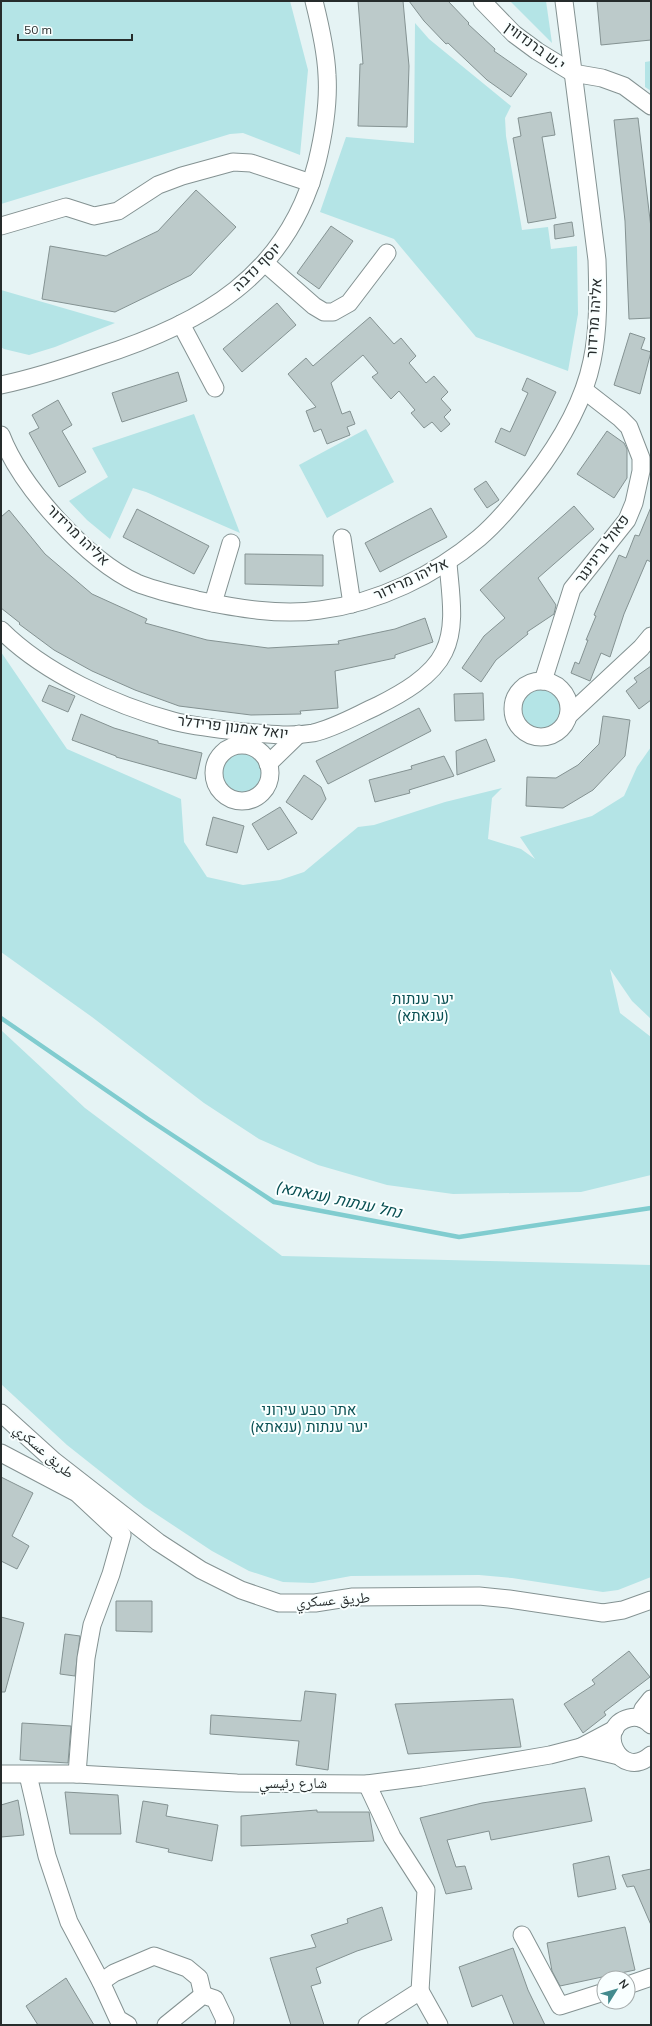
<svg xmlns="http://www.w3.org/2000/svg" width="652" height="2026" viewBox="0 0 652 2026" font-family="Mulish,'Noto Naskh Arabic',Heebo,sans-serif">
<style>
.green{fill:#b4e4e6}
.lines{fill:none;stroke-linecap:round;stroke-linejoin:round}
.stream{stroke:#80cccf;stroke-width:4.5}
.building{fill:#bccaca;stroke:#849292}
.minor-casing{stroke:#849292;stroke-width:19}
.minor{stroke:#fff;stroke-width:17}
.labels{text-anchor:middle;stroke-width:4;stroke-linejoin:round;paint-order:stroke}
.street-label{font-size:15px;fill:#262c2c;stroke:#f9ffff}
.park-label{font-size:15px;fill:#0a5053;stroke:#f9ffff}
.water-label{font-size:16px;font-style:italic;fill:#084f52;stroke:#f9ffff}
</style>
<rect width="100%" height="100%" fill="#e5f3f4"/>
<g class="green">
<polygon points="1,1 290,1 308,70 300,155 243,133 230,134 1,204"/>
<polygon points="510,1 546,1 552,43"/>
<polygon points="415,23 429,39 511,106 505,118 506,136 522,230 548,227 551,249 577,246 578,314 568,371 476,337 394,239 320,212 346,137 414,143"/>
<polygon points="651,61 651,91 645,87 645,62"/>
<polygon points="1,290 115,323 55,347 29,355 4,349 1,347"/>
<polygon points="194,414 240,533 146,492 133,488 110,539 87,520 69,501 108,477 92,448"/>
<polygon points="366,429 394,482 327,518 299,465"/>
<polygon points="1,652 67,749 181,799 184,842 207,877 243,885 280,880 304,872 358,827 374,825 445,802 502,788 492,798 488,839 521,849 535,859 520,837 592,816 624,796 637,767 651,747 651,1019 632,1001 610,969 620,1013 651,1037 651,1175 581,1192 453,1194 387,1185 318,1165 259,1139 204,1103 92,1017 1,952"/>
<circle cx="541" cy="709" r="19"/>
<circle cx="242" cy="773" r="22"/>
<polygon points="1,1030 85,1108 282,1256 651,1265 651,1577 618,1590 603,1592 512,1578 479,1575 351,1576 313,1583 283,1582 249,1571 212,1551 144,1506 67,1445 1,1384"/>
</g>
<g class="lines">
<polyline class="stream" points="1,1018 148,1119 274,1202 459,1237 651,1208"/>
</g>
<g class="building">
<polygon points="358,1 403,1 409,66 407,127 358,126 360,64 363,64"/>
<polygon points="409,1 448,1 469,23 468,24 495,49 494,51 527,74 511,97 487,80 448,43 446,44 424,21"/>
<polygon points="597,1 651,1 651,40 601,45"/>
<polygon points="551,112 555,135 542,137 556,218 528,223 513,138 521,136 518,118"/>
<polygon points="638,118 651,228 651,318 629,319 625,221 614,120"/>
<polygon points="196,190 236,227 191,275 115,312 42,299 50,246 106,256 158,231"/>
<polygon points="572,222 574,236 555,239 554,225"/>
<polygon points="331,226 353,241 319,289 297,273"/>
<polygon points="277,303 296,325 242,372 223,349"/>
<polygon points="370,317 394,344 401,338 416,356 409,363 426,383 434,376 448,392 441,399 451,410 444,417 450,424 441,432 432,422 424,428 411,413 415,410 399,391 391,399 372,377 378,373 363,355 331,383 342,414 350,411 355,424 347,427 350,435 327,444 321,429 314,432 306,411 316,407 288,374 306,358 313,366"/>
<polygon points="630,333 645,338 641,349 651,352 640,394 614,385"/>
<polygon points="178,372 187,401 122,422 112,393"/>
<polygon points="527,378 556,392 525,456 495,442 501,428 510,432 528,393 522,390"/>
<polygon points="58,400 72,425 62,431 86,472 59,487 29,433 39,428 32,415"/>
<polygon points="607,431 624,443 627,449 627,478 614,498 577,474"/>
<polygon points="486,481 499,500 487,508 474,489"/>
<polygon points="574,506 594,529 538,578 556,605 554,614 527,632 528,634 496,660 481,682 462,668 484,636 505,618 480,590"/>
<polygon points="651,507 651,562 647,560 624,614 610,657 601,653 590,681 571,673 575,662 579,664 588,640 586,640 596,616 594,615 619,555 626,558 635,535 639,536"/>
<polygon points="431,508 447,537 380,572 365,543"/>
<polygon points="137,509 209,546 194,574 123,537"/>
<polygon points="9,510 45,554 92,594 147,619 145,623 207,640 268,648 339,644 338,641 395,629 425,618 433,642 395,655 395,658 335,671 338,708 300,711 301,714 251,715 179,706 135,690 92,671 54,650 19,624 20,623 1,608 1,517"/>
<polygon points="245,554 323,555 323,586 245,584"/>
<polygon points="651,666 651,700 639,709 626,691 637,682 634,678"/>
<polygon points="49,685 75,696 68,712 42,701"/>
<polygon points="483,693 484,720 455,721 454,694"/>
<polygon points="419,708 431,731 328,784 316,761"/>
<polygon points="81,714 114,728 158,741 158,743 202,753 196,779 116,757 116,756 72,740"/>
<polygon points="603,716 630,720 625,756 593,790 563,808 526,806 527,777 556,778 578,765 599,744"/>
<polygon points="486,739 495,761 457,775 456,751"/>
<polygon points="444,756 454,776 409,790 410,793 375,802 369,780 412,769 411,766"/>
<polygon points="304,775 321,787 326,799 312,820 286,802"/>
<polygon points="280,807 297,833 268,850 252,824"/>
<polygon points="213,817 244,826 237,853 206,845"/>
<polygon points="1,1477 33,1493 12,1536 29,1546 17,1569 1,1561"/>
<polygon points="116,1601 152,1601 152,1632 116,1631"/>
<polygon points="1,1617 24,1623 5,1692 1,1692"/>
<polygon points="65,1634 80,1636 75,1676 60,1674"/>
<polygon points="629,1651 650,1677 604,1712 606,1715 583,1733 564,1704 595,1684 592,1680"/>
<polygon points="305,1691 336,1694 328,1770 296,1765 299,1741 210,1734 211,1715 301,1721"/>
<polygon points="513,1699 521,1747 408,1754 395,1704"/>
<polygon points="22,1723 71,1726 68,1763 20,1760"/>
<polygon points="585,1788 592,1821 491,1840 489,1831 447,1840 456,1867 465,1866 472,1889 446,1894 420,1818 482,1803"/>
<polygon points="65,1792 118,1795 121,1834 70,1834"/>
<polygon points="18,1800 24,1835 1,1837 1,1805"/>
<polygon points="143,1801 168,1805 166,1816 218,1825 212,1861 168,1852 169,1849 136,1842"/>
<polygon points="317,1810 317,1812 369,1812 374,1841 241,1846 241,1816"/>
<polygon points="609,1856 616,1889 578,1897 573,1864"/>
<polygon points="651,1869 651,1925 634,1886 627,1887 622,1875"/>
<polygon points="382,1907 392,1940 357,1951 316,1968 321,1983 311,1986 324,2025 291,2025 270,1958 316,1947 311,1935 348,1923 347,1919"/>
<polygon points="625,1927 635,1970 560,1986 552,1971 547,1943"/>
<polygon points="513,1948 528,1990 545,2025 514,2025 502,1995 472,2007 459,1967"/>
<polygon points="66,1978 94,2025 38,2025 26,2006"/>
</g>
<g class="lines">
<g class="minor-casing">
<g id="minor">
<polyline points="482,1 514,34 537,51 573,73 602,78 624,86 651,106"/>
<polyline points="1,226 66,207 94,216 118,211 158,185 182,176 233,162 251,163 311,183"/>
<polyline points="265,263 314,306 324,312 333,312 349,303 387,253"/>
<polyline points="181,324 215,388"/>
<path d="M1,385C34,378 65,368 97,357C202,324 288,276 317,162C324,133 329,105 327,75C326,50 320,25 314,1"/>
<path d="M1,435C21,487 87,560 137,583C156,591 177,595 197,600C236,608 280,616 320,610C378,603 435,575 479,538C499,521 516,499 532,479C559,444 583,405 592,361C599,328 598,293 597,260L564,1"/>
<polyline points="342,538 352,604"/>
<polyline points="213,603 231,543"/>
<path d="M1,630C44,673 114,705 173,721C196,727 220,729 244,732C267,734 290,737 313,733C335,728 357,715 377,706C401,694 432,677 444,652C457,626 450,591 448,563"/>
<polyline points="543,681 572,589 627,520 634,503 641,471 641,458 629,427 620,418 584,390"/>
<circle cx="541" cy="709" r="28"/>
<polyline points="568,716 641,648 651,636"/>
<circle cx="242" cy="773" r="28"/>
<polyline points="268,764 299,734"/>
<polyline points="1,1413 54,1461 158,1542 201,1570 241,1590 279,1603 315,1603 353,1597 479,1596 509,1599 603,1613 623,1610 651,1600"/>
<polyline points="1,1453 77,1493 122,1535 111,1574 92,1625 86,1658 77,1774"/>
<polyline points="640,1718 643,1709 651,1699"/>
<path d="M651,1725C645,1719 637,1716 629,1718C594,1727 620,1782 651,1755"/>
<polyline points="615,1729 581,1747 619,1756"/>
<polyline points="1,1774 77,1774 237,1783 367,1784 421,1777 550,1755 581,1747"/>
<polyline points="28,1775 47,1856 69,1922 101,1982 118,2019 128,2025"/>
<polyline points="367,1784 392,1837 426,1890 420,1991 367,2025"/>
<polyline points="522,1935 560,2006 604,1992"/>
<polyline points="101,1982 114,1973 154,1956 187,1968 199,1978 203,1995"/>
<polyline points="628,1985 651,1977"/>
<polyline points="420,1991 439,2025"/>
<polyline points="166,2025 203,1995 215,1999 225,2020 224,2025"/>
</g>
</g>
<use href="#minor" class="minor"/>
</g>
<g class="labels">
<g class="street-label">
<text transform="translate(535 46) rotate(36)" y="5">י.ש ברנדווין</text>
<text transform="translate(257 267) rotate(-45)" y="5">יוסף נדבה</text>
<text transform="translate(594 318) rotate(-86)" y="5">אליהו מרידור</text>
<text transform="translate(78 535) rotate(44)" y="5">אליהו מרידור</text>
<text transform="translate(602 549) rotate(-54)" y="5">פאול גרינינגר</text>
<text transform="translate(411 579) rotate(-25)" y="5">אליהו מרידור</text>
<text transform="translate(233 727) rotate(7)" y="5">יואל אמנון פרידלר</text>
<text transform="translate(44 1451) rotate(41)" y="5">طريق عسكري</text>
<text transform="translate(333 1600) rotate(-4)" y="5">طريق عسكري</text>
<text x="293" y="1788">شارع رئيسي</text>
</g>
<g class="park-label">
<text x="423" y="1004">יער ענתות<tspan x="423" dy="17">(ענאתא)</tspan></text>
<text x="309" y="1415">אתר טבע עירוני<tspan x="309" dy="17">יער ענתות (ענאתא)</tspan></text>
</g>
<g class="water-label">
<text transform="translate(339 1199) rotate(12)" y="6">נחל ענתות (ענאתא)</text>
</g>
</g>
<rect width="652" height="2026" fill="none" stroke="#262c2c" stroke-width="4"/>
<g transform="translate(616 1990) rotate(53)"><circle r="19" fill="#f9ffff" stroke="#a5abab"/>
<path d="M0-3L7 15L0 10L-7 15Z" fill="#438b8e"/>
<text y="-6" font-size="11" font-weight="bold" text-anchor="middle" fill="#262c2c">N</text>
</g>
<path d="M18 34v6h114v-6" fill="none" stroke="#262c2c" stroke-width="2"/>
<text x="24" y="34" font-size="12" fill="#262c2c" stroke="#f9ffff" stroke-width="3" paint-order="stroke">50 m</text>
</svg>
